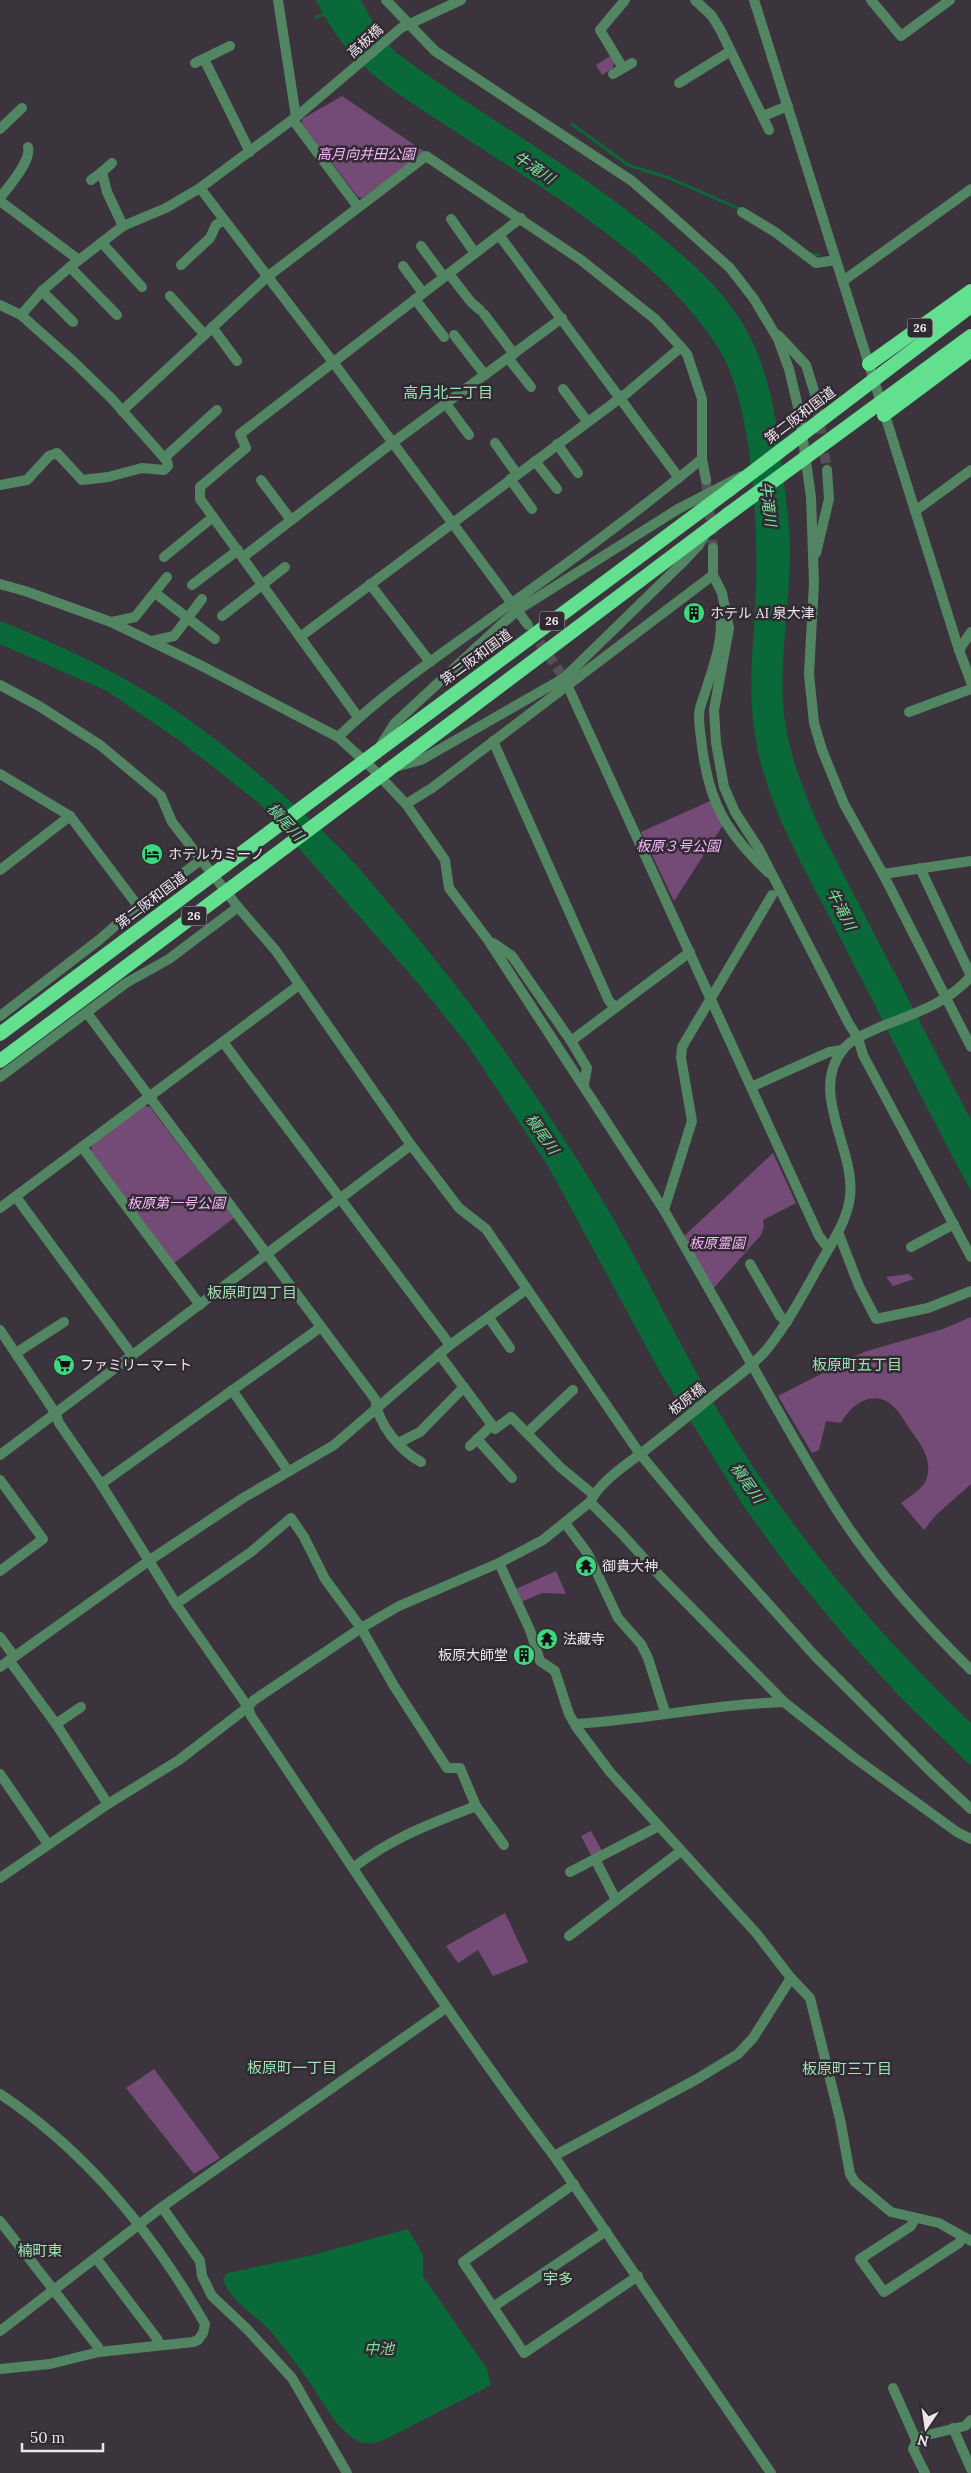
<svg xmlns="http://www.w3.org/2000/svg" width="971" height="2473" viewBox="0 0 971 2473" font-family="Lora,'Noto Sans JP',serif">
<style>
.green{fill:#744a77}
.water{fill:#0a6938}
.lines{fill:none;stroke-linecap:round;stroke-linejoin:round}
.stream{stroke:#0a6938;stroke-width:3}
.minor-tunnel{stroke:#564f57;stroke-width:10;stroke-dasharray:10 5;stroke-linecap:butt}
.minor{stroke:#528561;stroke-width:10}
.tertiary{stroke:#528561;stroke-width:10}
.trunk{stroke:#62e090;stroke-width:14}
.trunk-bridge{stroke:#62e090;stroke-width:14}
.labels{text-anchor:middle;stroke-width:5;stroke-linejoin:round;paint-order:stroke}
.shield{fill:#322a32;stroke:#b4aeb4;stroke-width:1}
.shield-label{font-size:12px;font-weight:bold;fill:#ebe6eb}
.street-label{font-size:14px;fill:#ebe6eb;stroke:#322a32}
.park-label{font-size:14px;font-style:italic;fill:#f7b7fb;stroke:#322a32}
.poi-label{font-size:14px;fill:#ebe6eb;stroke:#322a32;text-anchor:start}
.water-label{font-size:15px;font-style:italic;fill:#74e199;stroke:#322a32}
.neighbourhood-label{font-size:15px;fill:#9ce3b1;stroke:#322a32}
</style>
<rect width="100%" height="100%" fill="#3c343d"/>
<g class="green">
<polygon points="610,56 614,62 613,68 602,75 596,65"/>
<polygon points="342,96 425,152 362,198 358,197 302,124 302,119"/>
<polygon points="710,801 723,825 674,901 641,832"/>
<polygon points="143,1106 150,1107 234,1218 174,1263 91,1151 92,1144"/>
<polygon points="773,1153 796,1203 763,1220 764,1227 761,1235 712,1290 682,1238"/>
<polygon points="909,1274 914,1279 893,1286 886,1277"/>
<path d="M971,1317V1484L936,1515L924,1530L901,1503C910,1496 922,1490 926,1480C934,1460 920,1443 909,1428C905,1422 901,1414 896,1409C877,1387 852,1402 841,1423L826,1421L819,1450L812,1453L778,1396L864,1352L943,1329Z"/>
<polygon points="556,1571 566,1594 542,1593 521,1602 516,1589"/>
<polygon points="591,1831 602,1851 592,1857 581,1836"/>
<polygon points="505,1913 528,1962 493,1976 478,1950 458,1963 446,1946"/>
<polygon points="154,2069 220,2158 194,2174 126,2088"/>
</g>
<g class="water">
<path d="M316,0H361L379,33L395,52C479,114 570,164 651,229C689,260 730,294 751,339C772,382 778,429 783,476C786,498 789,521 790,543C791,597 780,650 783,703C786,748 804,793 822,833L971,1120V1191C927,1110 887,1028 845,947C811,879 767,811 755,735C747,686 755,634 756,584C758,521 752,404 720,351C663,257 545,191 455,131C394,91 349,68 316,0Z"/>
<path d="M0,621C67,648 134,679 192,722C247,762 299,807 346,854C365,874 382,896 400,917C475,1005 541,1099 601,1198C641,1264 674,1335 713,1402C781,1520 873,1630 971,1723V1766L901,1698L849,1641L790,1570L745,1508L660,1372L548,1166L467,1044L417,982L259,803L180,741L107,691L0,644Z"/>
<path d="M408,2229L423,2255V2276L487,2369L491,2385L388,2438C374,2443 365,2447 353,2438C334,2425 323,2402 311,2384C298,2366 286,2349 271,2332C254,2313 233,2304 223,2280L227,2273L313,2255Z"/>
</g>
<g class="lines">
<g class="stream">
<polyline points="316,17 325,14"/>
<polyline points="572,124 628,165 669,178 742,210"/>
<polyline points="810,254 818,255"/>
</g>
<g class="minor-tunnel">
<polyline points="815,394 827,470"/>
<polyline points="706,480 713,548"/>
<polyline points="531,630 564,678"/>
</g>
<g class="minor">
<polyline points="278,0 296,117"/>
<polyline points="386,0 435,51 632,181 664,209 730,268 754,299 778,339 789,369 799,411 811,497 814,583 809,674 814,723 822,750 844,804 883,874 971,1047"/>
<polyline points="695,0 712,16 721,31 769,130"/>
<polyline points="871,0 901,36 950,0"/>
<polyline points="204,59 250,152"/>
<polyline points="195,63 230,46"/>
<polyline points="623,68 600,30 625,0"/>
<polyline points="613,74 632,63"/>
<polyline points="679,83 729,52"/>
<polyline points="763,116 788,106"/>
<polyline points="293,120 358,207"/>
<polyline points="0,129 22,108"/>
<polyline points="112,163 102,172 107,192 123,226"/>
<polyline points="91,180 102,172"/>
<polyline points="200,188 333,362 528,625"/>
<path d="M0,198C8,187 32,161 28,147"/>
<polyline points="0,201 79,260"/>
<polyline points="742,212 775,232 816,263 836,260"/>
<polyline points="451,219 475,253"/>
<polyline points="499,235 679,478"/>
<polyline points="102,243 142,287"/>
<polyline points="421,246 444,277"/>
<polyline points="181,265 210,238 216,225 224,220"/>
<polyline points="403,266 423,293"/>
<polyline points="70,267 117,315"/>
<polyline points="449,274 471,302 480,310"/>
<polyline points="843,281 971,189"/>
<polyline points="42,291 73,322"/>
<polyline points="170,296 204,334"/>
<polyline points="415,299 444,337"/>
<polyline points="0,305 21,315 74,362 112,399 167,461 168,466 164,470 142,468 108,477 82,480 57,453 49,456 27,480 0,485"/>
<polyline points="484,314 514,354"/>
<polyline points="21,315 42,291 70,267 123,226 166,208 200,188 296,117 401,28 461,0"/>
<polyline points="212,327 237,361"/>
<polyline points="454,335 485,375"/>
<polyline points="778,335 806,365 815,394"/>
<polyline points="508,358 531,387"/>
<polyline points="563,389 587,421"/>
<polyline points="446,404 469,435"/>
<polyline points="122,411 267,277 426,156 581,260 655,319 681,347 687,354 702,399 702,459 706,480"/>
<polyline points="495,443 517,474"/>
<polyline points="557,444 578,473"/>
<polyline points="164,458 217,410"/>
<polyline points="535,461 557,489"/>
<polyline points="510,479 532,509"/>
<polyline points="261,480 291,520"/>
<polyline points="915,511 971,470"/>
<polyline points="713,548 713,575 722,593 729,628 714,710 716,743 724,787 735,812 759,849 849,1024 858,1038 863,1055 971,1257"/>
<polyline points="816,553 829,499 827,470"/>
<polyline points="164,557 213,517"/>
<polyline points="243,557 392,443 562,318"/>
<polyline points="0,584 25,591 111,622 200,665 338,737 371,767 406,804 445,860 449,888 488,940 664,1210 751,1363"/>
<polyline points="370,584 430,662"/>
<polyline points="192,585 238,550"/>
<polyline points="155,593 215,639"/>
<path d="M720,612C725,643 709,678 700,708C697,719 701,734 702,746C709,804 727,833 769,873"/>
<polyline points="222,616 285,567"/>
<polyline points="112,622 135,617 167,577"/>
<polyline points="300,637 627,393 681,347"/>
<polyline points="152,641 174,636 202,599"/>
<polyline points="959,650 971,632"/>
<polyline points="564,678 819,1236 828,1248"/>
<polyline points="0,685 39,706 100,745 161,796 172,822 238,907 276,951 411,1145 459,1208 486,1229 640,1454 714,1543 815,1656 931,1772 971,1809"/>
<polyline points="909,712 971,689"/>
<polyline points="358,717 200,499 200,487 246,448 240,434 521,218"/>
<path d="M338,737C387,690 444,652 498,613C567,564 636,513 702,459"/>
<polyline points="493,741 609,1001 615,1007"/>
<polyline points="379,748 395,723 504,622 521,608 678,509 742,476"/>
<polyline points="395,767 421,760 564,678 682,563 699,545 706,533"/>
<polyline points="0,774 70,816 138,906"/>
<polyline points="406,804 432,788 713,575"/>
<polyline points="920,868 971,976"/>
<polyline points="0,870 70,816"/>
<polyline points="883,874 971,861"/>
<polyline points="493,943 512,956 571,1041 587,1068 584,1084"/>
<path d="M87,1013L375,1399C378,1424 399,1450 421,1462"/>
<polyline points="0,1016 99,940 138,906 201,860"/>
<polyline points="571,1041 690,952"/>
<polyline points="223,1042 450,1345"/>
<polyline points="0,1077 126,983 169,959 238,907"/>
<polyline points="751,1087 829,1052 842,1050"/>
<polyline points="82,1147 200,1305"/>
<polyline points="16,1197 132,1355"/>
<polyline points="0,1208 299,985"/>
<polyline points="664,1210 692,1121 681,1058 682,1047 772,895"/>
<polyline points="838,1232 859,1286 876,1319 928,1308 971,1291"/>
<polyline points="911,1247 954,1224"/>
<polyline points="750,1264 780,1316 787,1322"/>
<polyline points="489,1318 510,1348"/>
<polyline points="16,1353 64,1322"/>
<polyline points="439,1354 495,1429 511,1417 560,1467 594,1495"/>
<polyline points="232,1390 288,1471"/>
<polyline points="527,1433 573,1390"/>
<polyline points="477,1439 512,1478"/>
<polyline points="398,1443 420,1432 464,1387"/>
<polyline points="470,1446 492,1425"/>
<polyline points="0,1455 411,1145"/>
<polyline points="0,1480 43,1539 0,1571"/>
<polyline points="101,1484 321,1327"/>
<polyline points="590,1502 622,1534 661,1577 784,1702 852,1756 957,1832 971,1839"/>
<polyline points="565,1523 588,1554 618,1618 641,1644 648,1658 665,1712"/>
<polyline points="176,1604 251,1552 291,1518 304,1537 325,1579 361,1628 394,1686 447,1768 460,1768 476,1806 504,1845"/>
<polyline points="0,1637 14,1656"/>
<path d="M9,1660L56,1724L108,1804L179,1760L248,1707L254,1700L361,1628L399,1606L499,1563L543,1540L590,1502C600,1482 623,1467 640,1454"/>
<polyline points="0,1667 150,1560 243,1498 334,1445 450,1345 527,1289"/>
<path d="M248,1707L251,1716C351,1863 446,2014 554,2156L697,2079L738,2054L753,2038L791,1978L757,1934L610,1772L577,1728L569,1714L555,1671L540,1661L530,1630L499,1563"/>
<polyline points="56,1724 81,1707"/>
<path d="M575,1724C645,1720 713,1704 784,1702"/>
<polyline points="0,1774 48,1844"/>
<polyline points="595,1859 616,1900"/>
<path d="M354,1867C393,1837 430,1824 476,1806"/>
<polyline points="570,1872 659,1826"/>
<polyline points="569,1936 681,1851"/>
<polyline points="791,1978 810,1998 840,2119 850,2174 855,2182 891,2212 939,2223 971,2241"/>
<path d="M0,2094C86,2151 154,2235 205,2324L203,2333L198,2340L193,2342L99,2352L50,2364L0,2369"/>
<polyline points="574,2184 463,2262 524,2353 638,2276"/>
<polyline points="162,2207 200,2261 202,2276 212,2296 247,2329 292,2378 347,2473"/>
<polyline points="915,2218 911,2226 860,2259 884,2292 959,2243 963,2237"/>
<polyline points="0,2221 98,2347 99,2352"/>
<polyline points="96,2258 158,2340 155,2345"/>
<polyline points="493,2307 606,2231"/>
<polyline points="0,2331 162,2207 446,2008"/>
<polyline points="893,2388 917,2442"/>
<polyline points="953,2428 971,2469"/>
<polyline points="925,2473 913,2449 919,2437 965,2426 971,2420"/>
</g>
<g class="tertiary">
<polyline points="754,0 959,650 971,682"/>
<polyline points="0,1330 56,1414 59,1423 101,1484 176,1604 248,1707"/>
<path d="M751,1363C778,1411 804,1458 833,1504C871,1565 920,1620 971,1670"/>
<path d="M640,1454C665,1435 689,1415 714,1395C732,1381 753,1366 768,1348C789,1321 805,1291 821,1262C833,1241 847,1221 850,1197C856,1151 809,1093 842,1051C850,1039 868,1033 880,1027C913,1014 947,1004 971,976"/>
<polyline points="0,1878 108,1804"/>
<polyline points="554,2156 771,2473"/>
</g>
<g class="trunk">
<polyline points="869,364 971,291"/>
<polyline points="884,415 971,350"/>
<polyline points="375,753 729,490"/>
<polyline points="387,771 727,515"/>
</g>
<g class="trunk-bridge">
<polyline points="729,490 971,306"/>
<polyline points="727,515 971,336"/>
<polyline points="0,1034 375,753"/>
<polyline points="0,1061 387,771"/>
</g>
</g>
<defs>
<g id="building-disc" transform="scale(1.125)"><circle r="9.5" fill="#3cd77e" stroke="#322a32"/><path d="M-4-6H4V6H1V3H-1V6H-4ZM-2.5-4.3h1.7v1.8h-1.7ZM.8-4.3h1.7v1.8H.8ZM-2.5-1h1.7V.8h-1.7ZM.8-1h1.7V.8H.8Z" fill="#111"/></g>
<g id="hotel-disc" transform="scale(1.125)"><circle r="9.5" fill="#3cd77e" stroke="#322a32"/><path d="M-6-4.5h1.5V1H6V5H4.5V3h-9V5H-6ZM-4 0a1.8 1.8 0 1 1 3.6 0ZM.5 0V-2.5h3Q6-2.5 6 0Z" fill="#111"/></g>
<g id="supermarket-disc" transform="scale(1.125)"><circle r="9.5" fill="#3cd77e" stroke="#322a32"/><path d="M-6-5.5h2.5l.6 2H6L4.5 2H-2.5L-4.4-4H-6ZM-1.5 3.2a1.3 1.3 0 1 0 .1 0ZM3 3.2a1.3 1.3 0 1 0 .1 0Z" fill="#111"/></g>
<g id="temple-disc" transform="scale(1.125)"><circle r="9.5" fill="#3cd77e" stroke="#322a32"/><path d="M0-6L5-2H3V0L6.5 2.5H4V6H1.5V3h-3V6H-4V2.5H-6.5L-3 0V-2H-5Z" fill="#111"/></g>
</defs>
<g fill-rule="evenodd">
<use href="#building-disc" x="694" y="613"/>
<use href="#hotel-disc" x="152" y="854"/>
<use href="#supermarket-disc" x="64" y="1365"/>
<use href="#temple-disc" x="586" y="1566"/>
<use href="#temple-disc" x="547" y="1639"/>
<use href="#building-disc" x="524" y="1655"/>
</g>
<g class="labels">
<g class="shield">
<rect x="907.5" y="318.5" width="25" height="19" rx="4"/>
<rect x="539.5" y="611.5" width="25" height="19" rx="4"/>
<rect x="181.5" y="906.5" width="25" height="19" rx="4"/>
</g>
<g class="shield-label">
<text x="920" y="332">26</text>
<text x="552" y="625">26</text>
<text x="194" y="920">26</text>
</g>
<g class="street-label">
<text transform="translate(365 41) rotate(-42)" y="5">高板橋</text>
<text transform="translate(800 415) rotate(-37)" y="5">第二阪和国道</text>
<text transform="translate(476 657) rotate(-36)" y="5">第二阪和国道</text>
<text transform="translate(151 900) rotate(-37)" y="5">第二阪和国道</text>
<text transform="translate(687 1399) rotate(-38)" y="5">板原橋</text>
</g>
<g class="park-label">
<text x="366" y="159">高月向井田公園</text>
<text x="678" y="851">板原３号公園</text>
<text x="176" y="1208">板原第一号公園</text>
<text x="717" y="1248">板原霊園</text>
</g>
<g class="poi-label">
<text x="710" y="618">ホテル AI 泉大津</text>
<text x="168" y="859">ホテルカミーノ</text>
<text x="80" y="1370">ファミリーマート</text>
<text x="602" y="1571">御貴大神</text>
<text x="563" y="1644">法藏寺</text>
<text x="508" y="1660" text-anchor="end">板原大師堂</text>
</g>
<g class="water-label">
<text transform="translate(534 168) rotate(34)" y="5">牛滝川</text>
<text transform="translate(768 504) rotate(83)" y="5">牛滝川</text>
<text transform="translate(285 822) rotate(47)" y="5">槇尾川</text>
<text transform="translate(841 909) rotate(63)" y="5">牛滝川</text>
<text transform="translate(542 1134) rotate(55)" y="5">槇尾川</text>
<text transform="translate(747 1483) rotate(55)" y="5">槇尾川</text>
<text x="379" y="2354">中池</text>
</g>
<g class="neighbourhood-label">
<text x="448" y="398">高月北二丁目</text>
<text x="252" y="1298">板原町四丁目</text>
<text x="857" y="1370">板原町五丁目</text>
<text x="292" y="2073">板原町一丁目</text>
<text x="847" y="2074">板原町三丁目</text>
<text x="40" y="2256">楠町東</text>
<text x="558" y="2284">宇多</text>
</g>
</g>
<g transform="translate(926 2428) rotate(193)" stroke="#322a32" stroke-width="4" paint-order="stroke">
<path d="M0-4L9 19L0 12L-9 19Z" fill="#ebe6eb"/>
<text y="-8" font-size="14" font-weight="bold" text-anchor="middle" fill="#ebe6eb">N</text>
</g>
<path d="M22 2443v8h81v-8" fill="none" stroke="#ebe6eb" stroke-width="2.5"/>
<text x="30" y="2443" font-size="15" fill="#ebe6eb" stroke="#322a32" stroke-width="4" paint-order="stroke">50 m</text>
</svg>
